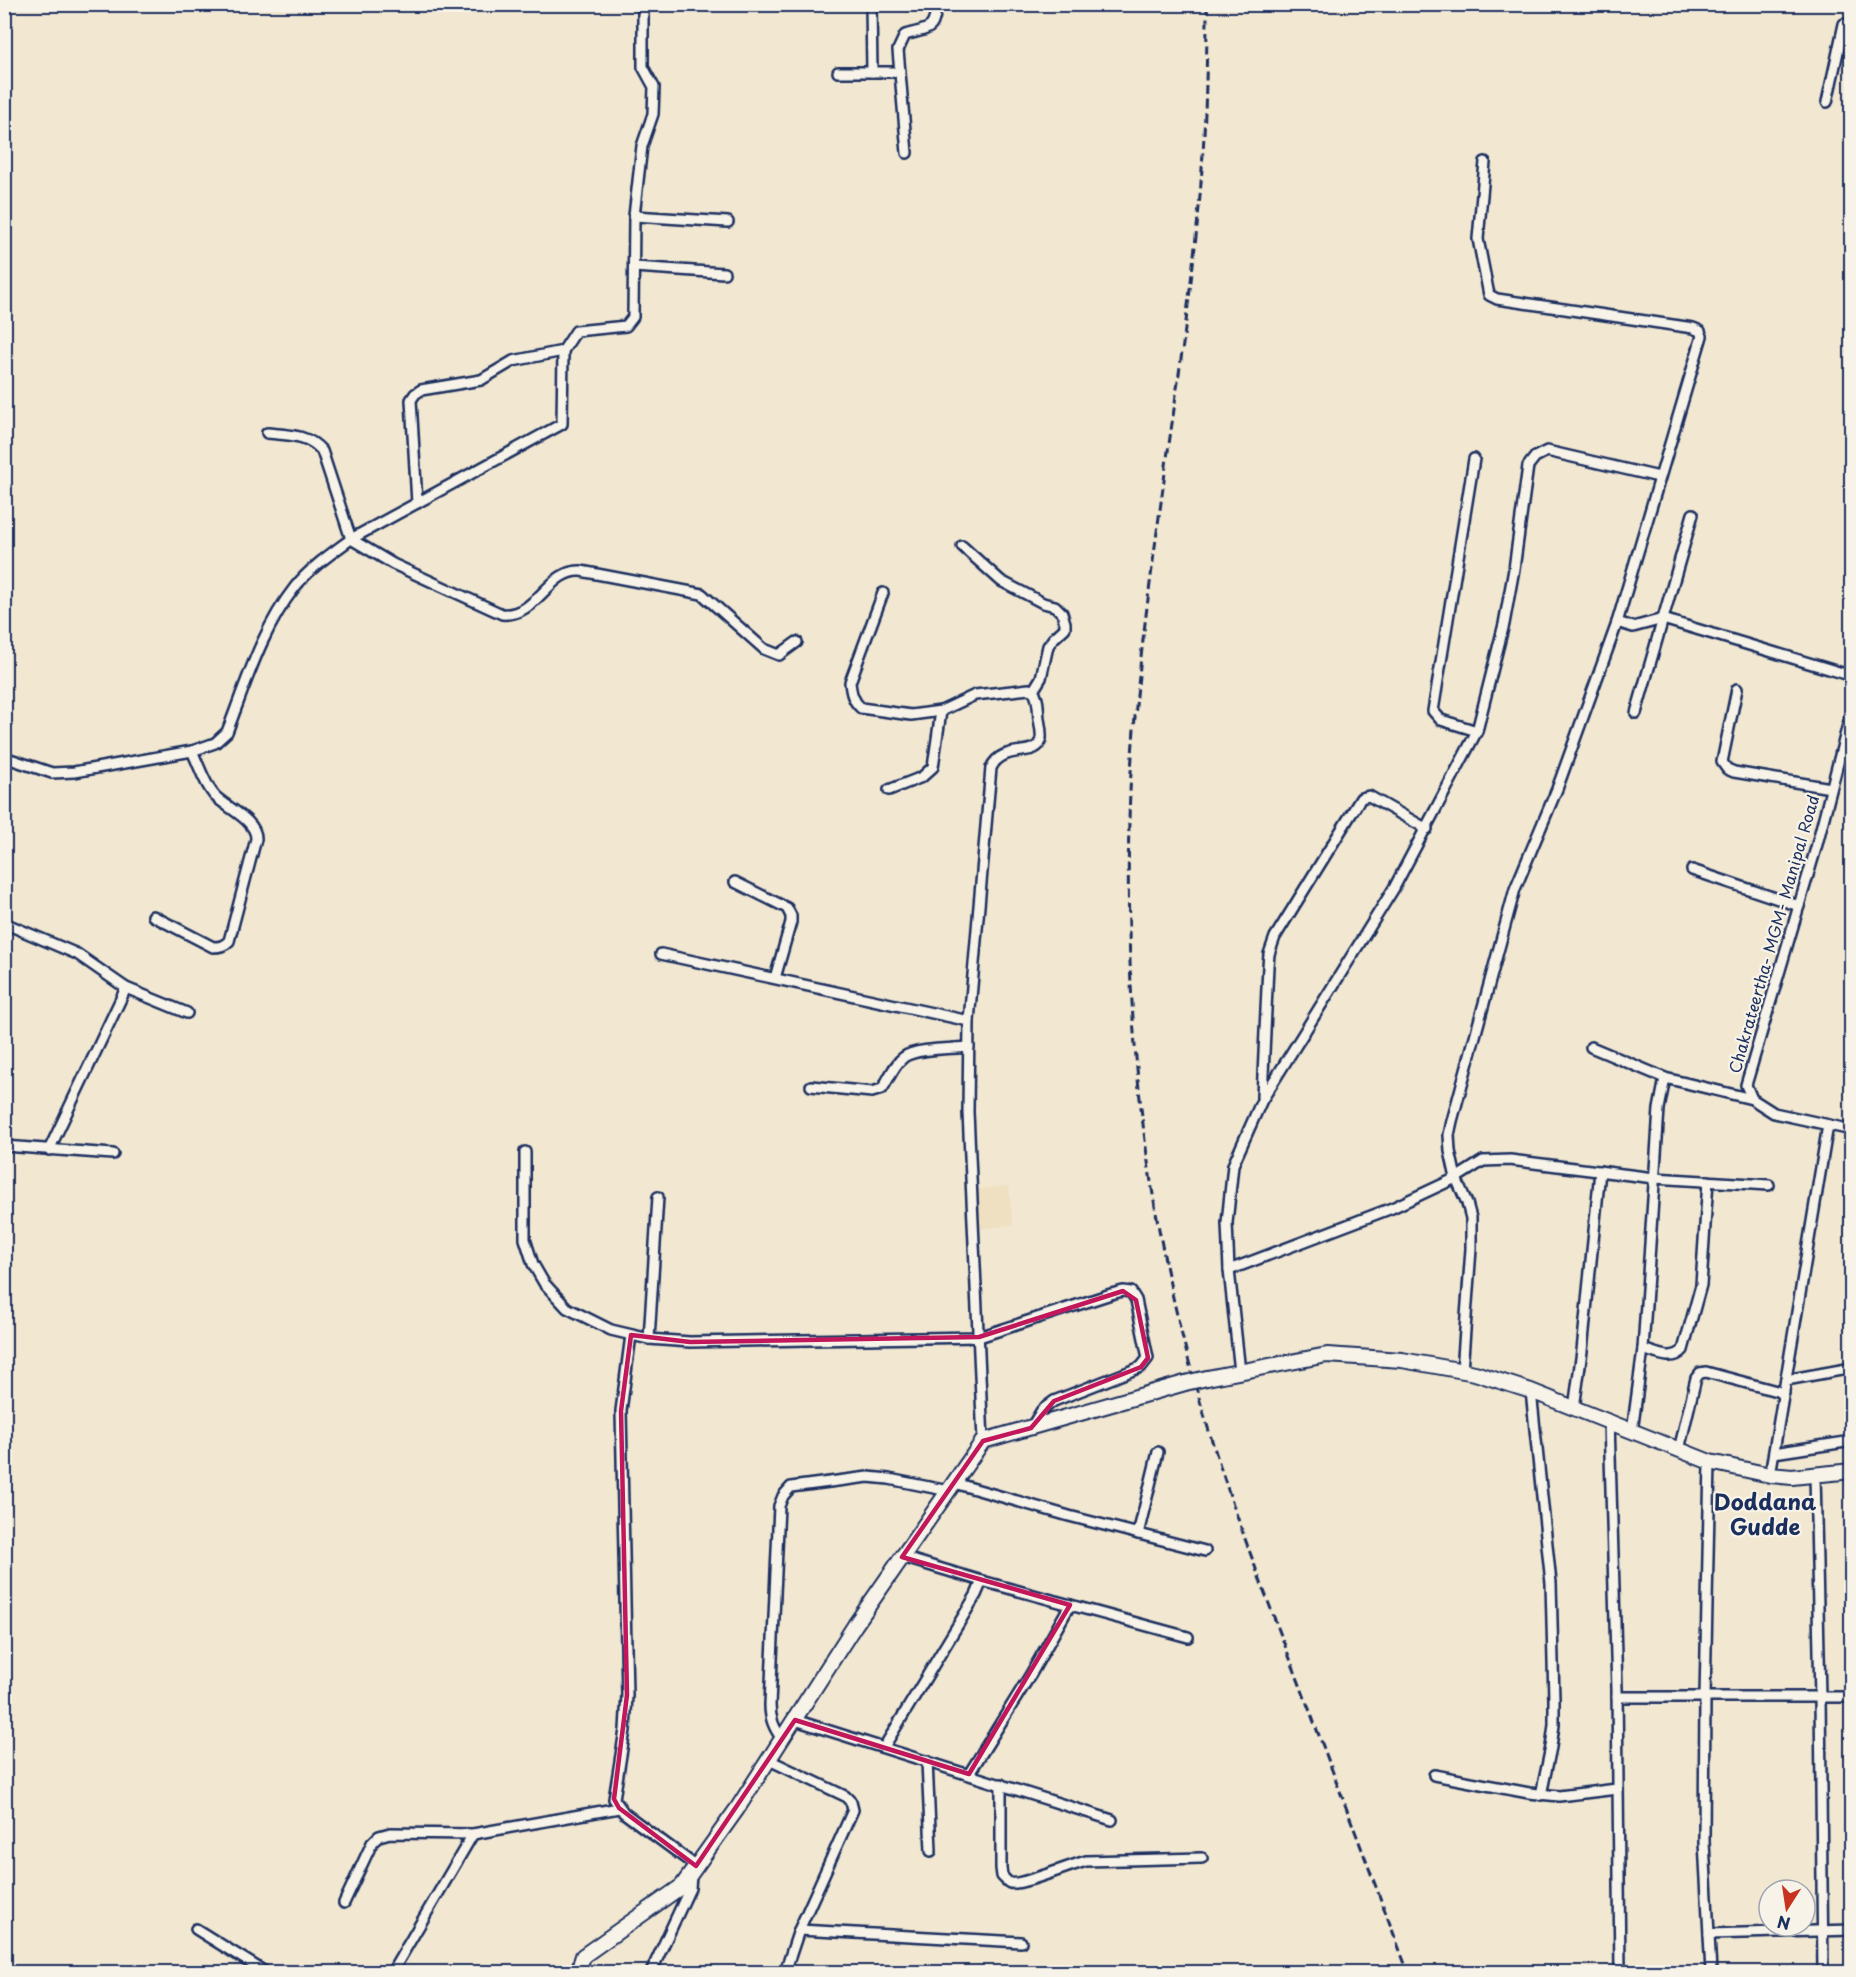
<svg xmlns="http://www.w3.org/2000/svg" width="1856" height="1977" viewBox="0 0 1856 1977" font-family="'Playpen Sans',sans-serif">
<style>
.built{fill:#efe0c2}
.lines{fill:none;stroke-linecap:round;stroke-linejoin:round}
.street-casing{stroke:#1b2f5e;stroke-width:14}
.secondary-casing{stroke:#1b2f5e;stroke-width:18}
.street{stroke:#f7f3e8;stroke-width:9}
.secondary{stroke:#f7f3e8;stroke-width:14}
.rail{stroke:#1b2f5e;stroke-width:3;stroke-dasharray:9 4.5;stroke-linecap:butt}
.secondary-bridge-casing{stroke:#1b2f5e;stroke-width:18;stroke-linecap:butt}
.secondary-bridge{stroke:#f7f3e8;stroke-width:14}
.marked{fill:none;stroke:#c2185b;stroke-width:4.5;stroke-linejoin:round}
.labels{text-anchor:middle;stroke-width:4.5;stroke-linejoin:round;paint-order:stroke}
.street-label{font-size:16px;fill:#1b2f5e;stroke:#f7f3e8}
.district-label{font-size:22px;font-weight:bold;fill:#1b2f5e;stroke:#f7f3e8}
</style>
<rect width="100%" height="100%" fill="#f2e8d2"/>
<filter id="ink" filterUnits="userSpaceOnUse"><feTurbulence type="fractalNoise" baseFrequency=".0167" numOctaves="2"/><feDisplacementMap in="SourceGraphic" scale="12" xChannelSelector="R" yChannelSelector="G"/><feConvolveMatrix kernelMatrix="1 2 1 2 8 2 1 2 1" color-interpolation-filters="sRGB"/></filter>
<g filter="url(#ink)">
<polygon class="built" points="1009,1186 1013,1225 978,1229 974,1189"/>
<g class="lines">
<g class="street-casing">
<g id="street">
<polyline points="871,4 872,72"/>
<polyline points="838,72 900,72"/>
<polyline points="1827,102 1844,24 1852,25"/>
<path d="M907,153L898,50L905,35C929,28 935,32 936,4"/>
<polyline points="634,216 728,222"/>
<polyline points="634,267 724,273"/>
<path d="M267,433C288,435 308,434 322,451L351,539L393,564L502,614C538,617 548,569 581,571L702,594L764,649L779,655L797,642"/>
<polyline points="1474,459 1433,711 1441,720 1477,731"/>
<polyline points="417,503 411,400 415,394 421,390 481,380 513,361 563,351"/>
<polyline points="962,546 1001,581 1043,603 1055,606 1062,613 1065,623 1065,628 1053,639 1048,646 1041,678 1033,691"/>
<path d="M883,593L850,682C851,693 853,701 861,708L911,715L941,711L975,695L1029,689L1033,691C1039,698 1038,710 1039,719C1040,725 1043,737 1040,743C1032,757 1002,744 991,768L969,1021L968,1112L983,1441"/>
<polyline points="1617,622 1633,627 1663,619 1852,676"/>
<polyline points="1737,689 1722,762 1727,769 1734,772 1831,788"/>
<polyline points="1852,709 1816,848 1746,1085 1752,1099 1774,1113 1852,1130"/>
<polyline points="1636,713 1693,514"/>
<path d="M4,757L52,773L74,772L192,751L215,743L227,732C246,683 262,629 295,587C310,568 332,553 351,539L562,424L563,351L576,331L626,326L633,317L634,216L642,146L653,114L654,87L643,67V4"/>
<polyline points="889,790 922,777 933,767 941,711"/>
<polyline points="1692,870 1799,906"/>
<polyline points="735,882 787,908 791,916 791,922 775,978"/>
<path d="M153,916L213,947C220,947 224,946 229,941L256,839C257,820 225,807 214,795C204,783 199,765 192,751"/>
<polyline points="4,923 77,954 126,988 187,1013"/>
<polyline points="661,954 969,1021"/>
<polyline points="1591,1047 1665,1078 1752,1099"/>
<path d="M811,1086L872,1092L882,1089C889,1079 894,1064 904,1057C916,1048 953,1049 969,1047"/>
<polyline points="1262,1097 1268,966 1269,954 1275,937 1361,798 1369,796 1427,829"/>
<polyline points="4,1146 113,1154"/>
<polyline points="49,1150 126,988"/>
<polyline points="525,1152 525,1239 533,1264 544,1283 567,1308 611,1330 649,1339 690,1342 979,1337 1111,1294 1123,1291 1131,1292 1136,1300 1148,1358 1141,1367 1054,1401 1042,1410 1031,1428"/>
<polyline points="1229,1270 1392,1208 1456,1178 1483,1161 1510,1160 1654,1178 1769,1185"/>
<polyline points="631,1335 621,1411 627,1695 625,1730 614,1799 624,1813 696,1866"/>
<polyline points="649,1339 658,1197"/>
<path d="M1643,1349C1656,1353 1673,1362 1683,1350L1701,1285L1708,1181"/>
<polyline points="1462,1371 1471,1249 1471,1218 1467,1203 1456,1178 1450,1151 1449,1135 1452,1121 1515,889 1557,789 1616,626 1702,336 1700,331 1693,328 1497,299 1489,295 1478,239 1485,162"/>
<polyline points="1240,1372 1229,1270 1227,1223 1233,1165 1262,1100 1394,888 1477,731 1504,624 1514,569 1528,466 1535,457 1547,451 1659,477"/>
<polyline points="1786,1380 1852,1368"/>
<polyline points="1531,1391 1551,1583 1554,1700 1554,1725 1551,1747 1541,1795"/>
<polyline points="1574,1408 1582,1351 1600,1171"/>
<polyline points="1609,1422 1617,1689 1620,1972"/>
<polyline points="1632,1432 1643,1349 1659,1109 1665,1078"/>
<polyline points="1679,1450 1696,1378 1700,1373 1706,1372 1784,1393"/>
<polyline points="1774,1453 1852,1441"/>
<polyline points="1710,1462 1705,1697 1704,1842 1711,1972"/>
<polyline points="1815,1474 1820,1697 1823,1972"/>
<polyline points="1770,1475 1828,1125"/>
<polyline points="954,1483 1069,1516 1205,1551"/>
<polyline points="1138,1534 1158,1452"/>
<polyline points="902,1557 982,1581 1188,1637"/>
<polyline points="1617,1697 1852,1697"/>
<polyline points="795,1720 1112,1820"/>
<path d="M782,1739C774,1728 770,1719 770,1705L779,1506L783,1496L791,1487L868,1477L889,1479L949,1491"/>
<polyline points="884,1747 976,1595 982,1581"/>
<polyline points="769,1760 845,1796 851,1802 853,1810 799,1930 785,1972"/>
<polyline points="927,1761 931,1851"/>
<polyline points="969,1774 1031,1674 1070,1605"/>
<polyline points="1434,1775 1529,1793 1559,1796 1617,1789"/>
<path d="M1001,1784V1868L1002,1876C1005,1879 1007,1882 1010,1883C1020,1886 1071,1865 1086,1861L1202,1858"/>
<polyline points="344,1903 372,1843 379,1836 390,1833 473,1834 619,1808"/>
<polyline points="196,1929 265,1972"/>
<polyline points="799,1930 1021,1942"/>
<polyline points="1709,1934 1852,1930"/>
<polyline points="392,1972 473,1834"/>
<polyline points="651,1972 690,1888 691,1875"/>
</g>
</g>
<g class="secondary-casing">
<g id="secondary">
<polyline points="1207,1378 1327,1355 1402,1360 1475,1373 1531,1391 1710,1462 1770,1475 1792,1477 1852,1471"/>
<polyline points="578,1972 583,1956 682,1886 737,1809 855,1625 983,1441 1185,1383"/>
</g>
</g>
<use href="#street" class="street"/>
<use href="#secondary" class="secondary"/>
<path class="rail" d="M1207,4C1207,72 1205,140 1199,207C1191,291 1179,375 1167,458C1151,578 1132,699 1129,821C1125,990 1139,1159 1179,1323C1208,1442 1250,1556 1294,1669C1332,1770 1370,1871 1408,1972"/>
<g class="secondary-bridge-casing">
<polyline id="secondary-bridge" points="1185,1383 1207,1378"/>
</g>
<use href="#secondary-bridge" class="secondary-bridge"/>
</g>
</g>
<path class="marked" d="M1123,1291L1136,1300L1148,1358L1141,1367L1054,1401L1031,1428L983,1441L902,1557L1070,1605L969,1774L795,1720L696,1866L619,1808L614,1799L627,1695L621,1411L631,1335L690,1342L979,1337Z"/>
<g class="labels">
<g class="street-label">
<text transform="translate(1774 934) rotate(-74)" y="6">Chakrateertha- MGM- Manipal Road</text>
</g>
<g class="district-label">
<text x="1765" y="1510">Doddana<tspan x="1765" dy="25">Gudde</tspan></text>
</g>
</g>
<rect width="1856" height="1977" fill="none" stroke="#f7f3e8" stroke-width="24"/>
<rect x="12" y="12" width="1832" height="1953" fill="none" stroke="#1b2f5e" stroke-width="2" filter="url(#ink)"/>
<g transform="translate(1787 1908) rotate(192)"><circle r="28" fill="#f7f3e8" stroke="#9fa5b1" stroke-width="1.5"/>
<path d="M0-4.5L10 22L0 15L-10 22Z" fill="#c8321e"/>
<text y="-9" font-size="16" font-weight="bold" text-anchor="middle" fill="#1b2f5e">N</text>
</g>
</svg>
